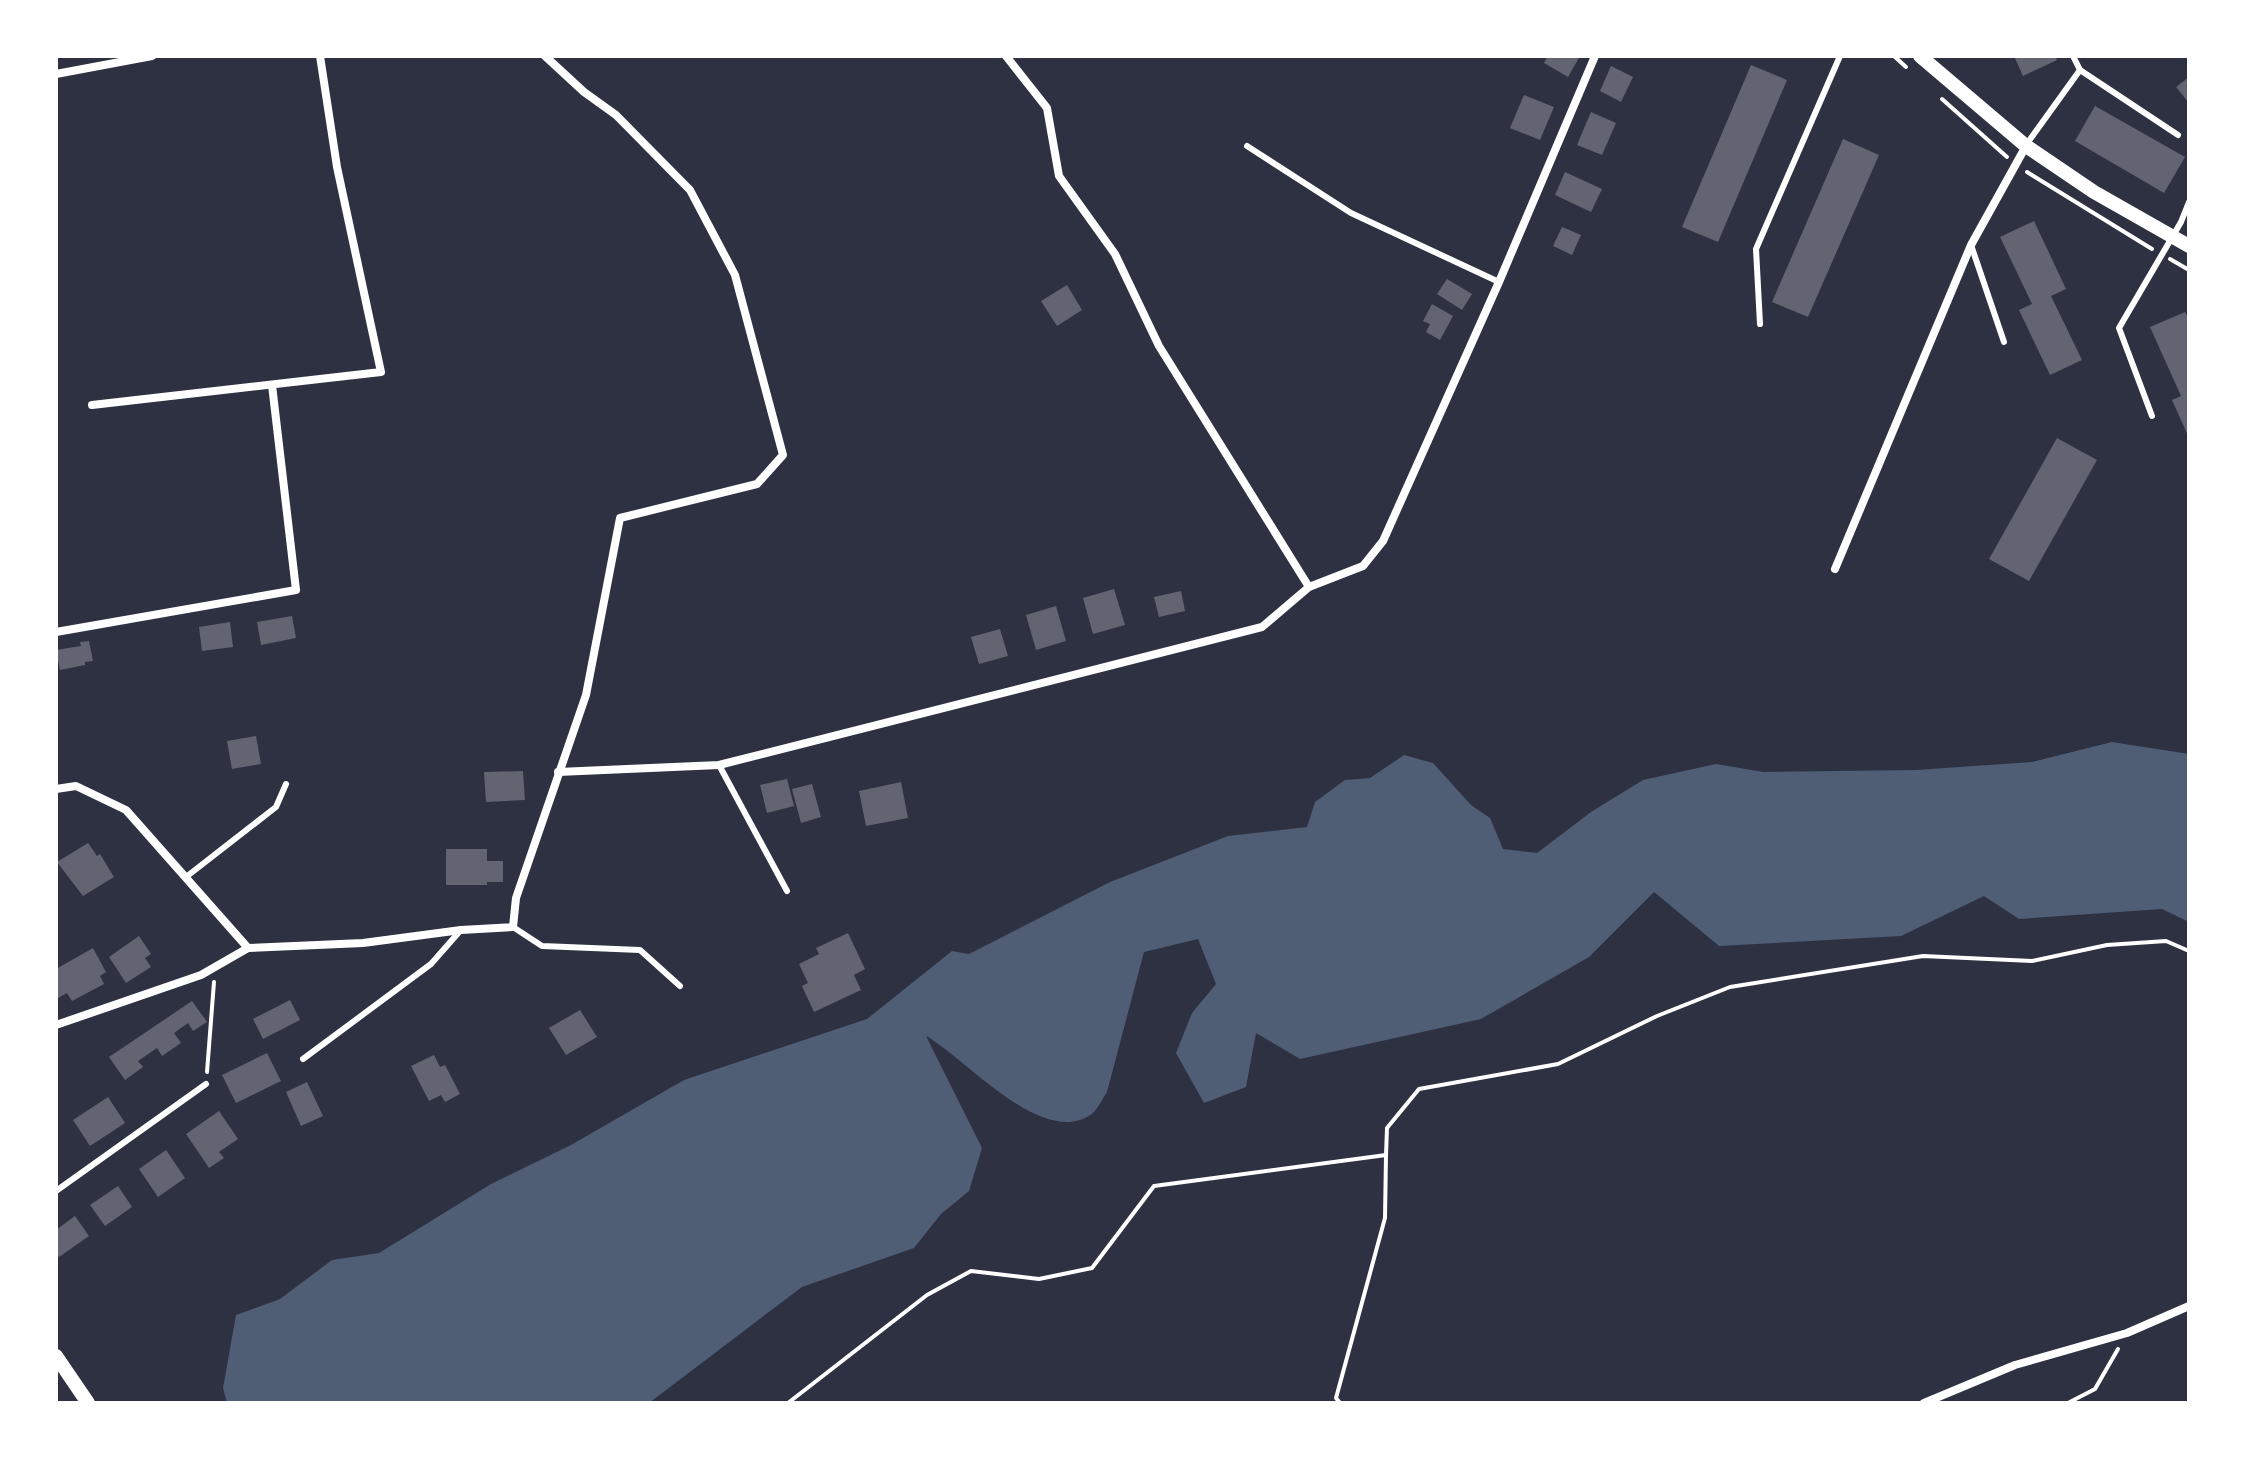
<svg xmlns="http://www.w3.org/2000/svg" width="2245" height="1459" viewBox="0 0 2245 1459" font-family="Overpass,sans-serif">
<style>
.water{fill:#4f5d75}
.building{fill:#626471}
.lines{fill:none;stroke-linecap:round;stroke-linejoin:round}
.path{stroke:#fff;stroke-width:4}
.service{stroke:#fff;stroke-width:6}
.minor{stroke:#fff;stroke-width:8}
.tertiary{stroke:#fff;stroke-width:14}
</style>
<rect width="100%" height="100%" fill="#2d3142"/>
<path class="water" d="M2112,742L2189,754V922L2162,909L2019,919L1984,896L1901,936L1719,946L1654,892L1589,957L1481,1019L1300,1059L1256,1033L1246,1087L1204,1103L1176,1053L1192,1013L1216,984L1198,939L1144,952L1107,1092C1103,1098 1098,1108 1093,1113C1044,1151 966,1058 926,1036L982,1148L969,1191L941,1214L914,1248L802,1287L649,1403H227L223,1388L236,1315L280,1299L332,1260L379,1253L491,1184L571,1145L684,1080L867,1019L952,951L969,954L1110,882L1228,836L1307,827L1315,802L1345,780L1370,778L1404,755L1433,763L1471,805L1490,818L1503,849L1537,853L1591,812L1643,780L1716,764L1763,772L1916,770L2032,762Z"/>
<g class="building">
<polygon points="1548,56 1580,56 1568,77 1544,63"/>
<polygon points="2014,56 2055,56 2057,60 2023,76"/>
<polygon points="1751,65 1787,80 1718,242 1682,227"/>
<polygon points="1611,66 1633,77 1621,102 1600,91"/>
<polygon points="2189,77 2189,103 2176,87"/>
<polygon points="1524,95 1554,107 1540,140 1510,128"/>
<polygon points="2095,106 2185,157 2164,193 2075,141"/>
<polygon points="1591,112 1616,123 1602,155 1577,145"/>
<polygon points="1843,139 1879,155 1808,317 1772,302"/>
<polygon points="1565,172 1602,189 1591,212 1555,195"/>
<polygon points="2034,221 2066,289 2051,296 2082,360 2050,375 2019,310 2032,304 2000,237"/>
<polygon points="1562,227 1581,235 1572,255 1553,246"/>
<polygon points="1447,279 1472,294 1462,310 1437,294"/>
<polygon points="1067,285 1082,310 1057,326 1041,301"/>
<polygon points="1432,304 1453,316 1440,340 1426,332 1430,324 1423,321"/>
<polygon points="2185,312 2189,320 2189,438 2172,400 2181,396 2150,327"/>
<polygon points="2057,438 2097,460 2029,581 1989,559"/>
<polygon points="1114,589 1125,625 1093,634 1083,598"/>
<polygon points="1181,591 1185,611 1159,617 1154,597"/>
<polygon points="1056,606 1066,641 1036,650 1026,615"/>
<polygon points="292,616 296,638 261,645 257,622"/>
<polygon points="230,622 233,647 202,651 199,627"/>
<polygon points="1000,629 1008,656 979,664 971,637"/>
<polygon points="89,641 93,661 85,662 85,665 60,670 56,650 81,646 80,642"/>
<polygon points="256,736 261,764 232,769 227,741"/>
<polygon points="523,771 525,800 486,802 484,772"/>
<polygon points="787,779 794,806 767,813 760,785"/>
<polygon points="901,782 908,818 866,826 859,791"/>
<polygon points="812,784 821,817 801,823 792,789"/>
<polygon points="88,843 97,856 100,854 114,877 83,896 57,862"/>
<polygon points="446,849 487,849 487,861 503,861 503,882 487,882 487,885 446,885"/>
<polygon points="848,933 865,969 854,975 861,990 814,1012 802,986 808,983 799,964 819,954 816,948"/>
<polygon points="139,936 151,954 145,958 151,967 126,983 109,957"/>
<polygon points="93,948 106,972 100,976 104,984 72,1001 67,993 58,998 56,994 56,969"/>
<polygon points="290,1000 300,1020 263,1039 253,1019"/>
<polygon points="192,1001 207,1022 193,1031 188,1023 174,1033 181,1043 162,1056 157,1048 138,1061 143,1067 125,1080 109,1057"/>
<polygon points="580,1010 597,1037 566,1055 549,1028"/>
<polygon points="267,1053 281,1081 236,1103 222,1075"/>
<polygon points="434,1055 440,1067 445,1065 460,1094 445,1102 441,1095 429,1101 411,1066"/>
<polygon points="307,1082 323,1116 301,1126 286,1092"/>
<polygon points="108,1097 125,1123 90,1146 73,1120"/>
<polygon points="219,1111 238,1139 219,1152 224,1158 209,1168 186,1134"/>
<polygon points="166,1150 185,1178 158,1197 139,1169"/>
<polygon points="118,1186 132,1207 105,1226 90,1205"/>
<polygon points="75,1216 89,1236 59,1257 56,1252 56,1230"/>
</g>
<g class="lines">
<g class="path">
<polyline points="1894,56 1906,67"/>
<polyline points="1942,99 2007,157"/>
<polyline points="2027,172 2152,249"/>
<polyline points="2170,259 2189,270"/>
<polyline points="207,1072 214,982"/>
<polyline points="788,1403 927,1295 971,1271 1039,1279 1092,1268 1154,1186 1386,1155 1387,1128 1419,1089 1558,1064 1657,1016 1730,987 1923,956 2032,961 2107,945 2166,941 2189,951"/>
<polyline points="1340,1403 1336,1398 1385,1218 1386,1155"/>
<polyline points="2068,1403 2095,1389 2118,1349"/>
</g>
<g class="service">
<polyline points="2080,70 2178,135"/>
<polyline points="2026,145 2080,70 2073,56"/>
<polyline points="1247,146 1351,213 1499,282"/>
<polyline points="1971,245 2004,342"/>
<polyline points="1760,324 1756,249 1840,56"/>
<polyline points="2152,416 2119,328 2181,222 2189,202"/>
<polyline points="719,765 787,891"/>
<polyline points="186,877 276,807 286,784"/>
<polyline points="513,927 542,946 640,950 680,986"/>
<polyline points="303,1059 431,964 460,931"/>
<polyline points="56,1191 206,1084"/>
</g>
<g class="minor">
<polyline points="1006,56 1047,108 1059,176 1115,254 1159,346 1309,587"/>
<polyline points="56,74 152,56"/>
<polyline points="92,405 381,372 337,167 320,56"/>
<polyline points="1835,569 1971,245 2026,146"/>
<polyline points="56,632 296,590 272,385"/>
<polyline points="558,772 719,765 1262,627 1309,587 1363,566 1383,541 1499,282 1595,56"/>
<polyline points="56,789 76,786 126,810 248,948"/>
<polyline points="56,1025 201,975 248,948 363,943 461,930 513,927 516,898 586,695 620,518 757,484 783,455 735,275 690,190 616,115 584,92 545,56"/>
<polyline points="1924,1403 2015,1365 2127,1333 2189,1306"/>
</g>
<g class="tertiary">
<polyline points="1920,56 2026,146 2094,192 2189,246"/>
<polyline points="56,1356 88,1403"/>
</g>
</g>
<rect width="2245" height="1459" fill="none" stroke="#ffffff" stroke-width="116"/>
</svg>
